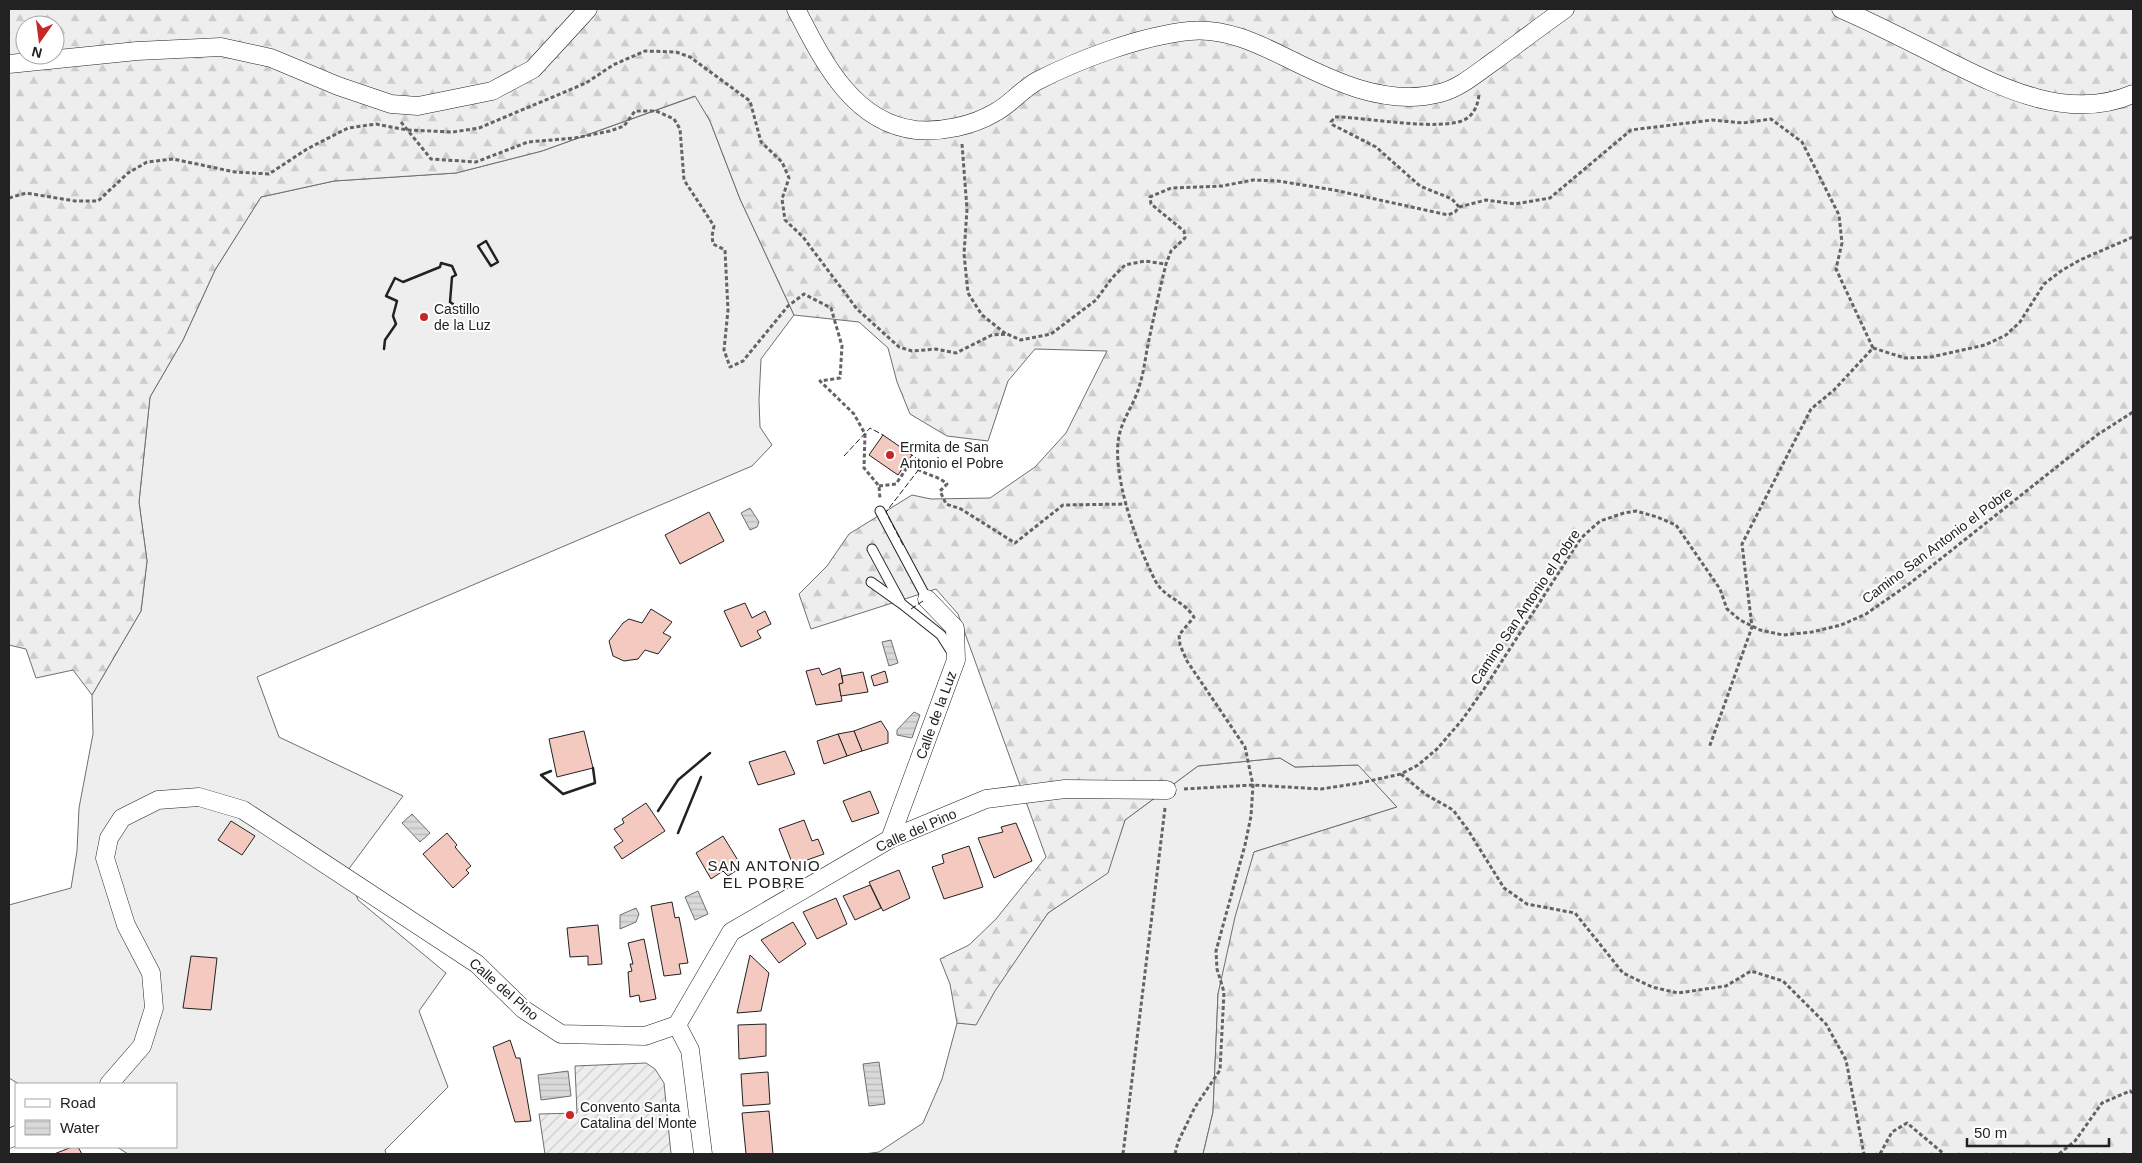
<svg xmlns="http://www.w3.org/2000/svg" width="2142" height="1163" viewBox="0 0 2142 1163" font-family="Arial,sans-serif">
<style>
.grass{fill:#eee;stroke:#6f6f6f}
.forest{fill:url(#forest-firs);stroke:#6f6f6f;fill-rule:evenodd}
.garden{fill:url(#garden-furrows);stroke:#6f6f6f}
.water{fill:url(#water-rules);stroke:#6f6f6f}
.building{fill:#f3c9c0;stroke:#222}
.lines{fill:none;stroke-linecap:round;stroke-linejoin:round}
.service-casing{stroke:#222;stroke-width:11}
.minor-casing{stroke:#222;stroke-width:19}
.path{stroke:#646464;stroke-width:3;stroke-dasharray:4 2.5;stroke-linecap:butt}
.service{stroke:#fff;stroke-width:9}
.minor{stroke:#fff;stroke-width:18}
.fence{stroke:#222;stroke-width:1;stroke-dasharray:6 2.5;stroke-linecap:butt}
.wall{stroke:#222;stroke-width:2.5}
.poi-dot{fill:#c62828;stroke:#fff;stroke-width:2}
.labels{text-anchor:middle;stroke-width:4;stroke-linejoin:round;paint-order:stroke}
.poi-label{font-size:14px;fill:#222;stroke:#fff;text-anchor:start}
.street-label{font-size:14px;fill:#222;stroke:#fff}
.neighbourhood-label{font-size:15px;letter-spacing:1px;fill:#222;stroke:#fff}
</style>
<defs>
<pattern id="forest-firs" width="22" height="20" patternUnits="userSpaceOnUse" patternTransform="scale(1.25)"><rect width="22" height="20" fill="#eee"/><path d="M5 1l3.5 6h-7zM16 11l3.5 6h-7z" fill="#ccc"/></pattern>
<pattern id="garden-furrows" width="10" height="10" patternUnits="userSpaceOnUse" patternTransform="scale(1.25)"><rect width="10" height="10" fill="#eee"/><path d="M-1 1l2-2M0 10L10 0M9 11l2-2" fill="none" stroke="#ccc"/></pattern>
<pattern id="water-rules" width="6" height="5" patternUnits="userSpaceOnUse" patternTransform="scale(1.25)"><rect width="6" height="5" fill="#d9d9d9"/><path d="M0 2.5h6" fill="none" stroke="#bababa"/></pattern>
</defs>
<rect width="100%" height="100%" fill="#fff"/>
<g class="grass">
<polygon points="696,96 710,121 740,199 794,315 761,359 759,400 760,427 772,445 752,466 257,677 279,737 403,796 348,870 358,900 446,973 419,1011 448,1087 385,1150 386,1154 128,1154 117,1147 176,1147 176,1084 19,1084 9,1078 9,905 71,888 77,851 79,808 93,734 92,695 141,611 147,561 139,502 150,397 183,340 215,270 261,197 334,181 456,173 542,151"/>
<polygon points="1280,758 1295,767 1359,765 1397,807 1254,852 1218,994 1213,1112 1203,1154 864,1154 879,1152 923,1123 942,1079 957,1023 976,1024 994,991 1048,913 1107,873 1125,820 1198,766"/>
</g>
<path class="forest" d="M9,9H2133V1154H1203L1213,1112L1218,994L1235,917L1254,852L1397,807L1358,765L1295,767L1280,758L1198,766L1125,820L1108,873L1048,913L995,991L976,1025L957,1023L950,984L940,959L969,945L996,919L1046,857L958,614L936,589L811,629L799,594L827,566L849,534L912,495L931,499L990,498L1035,467L1066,433L1107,351L1035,349L1008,381L988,441L947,436L910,414L897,382L888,348L859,322L794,315L740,199L710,121L695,96L542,151L456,173L334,181L261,197L215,270L183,340L150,397L139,502L147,561L141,611L92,695L73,670L36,678L26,649L9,645ZM25,25H55V55H25Z"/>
<polygon class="garden" points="646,1063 655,1069 664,1083 671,1154 545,1154 539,1114 577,1113 575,1066"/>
<g class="water">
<polygon points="750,508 759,522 757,527 750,530 741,513"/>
<polygon points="891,640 898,663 889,666 882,642"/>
<polygon points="914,712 920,715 912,738 897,735 897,730"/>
<polygon points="412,814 430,833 420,842 402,823"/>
<polygon points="698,891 708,914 695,920 685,897"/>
<polygon points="636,908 639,914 636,922 620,929 620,915"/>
<polygon points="879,1062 885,1104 869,1106 863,1064"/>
<polygon points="568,1071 571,1096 541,1100 538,1075"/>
</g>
<g class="building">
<polygon points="883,435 912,455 898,475 869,455"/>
<polygon points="709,512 724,541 680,564 665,535"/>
<polygon points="745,603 752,618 765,611 771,624 757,631 761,638 741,647 724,611"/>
<polygon points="651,609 672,622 663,633 671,637 658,654 645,650 638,659 624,661 613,656 609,641 623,623 629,619 642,623"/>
<polygon points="819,668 822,675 840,668 843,683 839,684 842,701 816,705 806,671"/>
<polygon points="885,671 888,682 874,686 871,676"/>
<polygon points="863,672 868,692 841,696 839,684 843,683 842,676"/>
<polygon points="881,721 888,732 888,743 862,751 854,731"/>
<polygon points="584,731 593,768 557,777 549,739"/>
<polygon points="854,731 862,751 847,756 838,734"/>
<polygon points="838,734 847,756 824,764 817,741"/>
<polygon points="785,751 795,774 758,785 749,762"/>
<polygon points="870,791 879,813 852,822 843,801"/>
<polygon points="646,803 665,831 622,859 614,847 623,841 614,829 624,823 622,819"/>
<polygon points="804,820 812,841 818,839 824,854 793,865 779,829"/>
<polygon points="231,821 255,836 242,855 218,840"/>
<polygon points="1016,823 1032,861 994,878 978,838 1003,832 1001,827"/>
<polygon points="447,833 457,845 455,847 471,866 466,870 469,873 453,888 423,854"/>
<polygon points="723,836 739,862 736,864 739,869 728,876 723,871 711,879 696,853"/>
<polygon points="969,846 983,887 944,899 932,867 944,863 942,855"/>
<polygon points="899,870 910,898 883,911 869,882"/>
<polygon points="870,885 881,908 855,920 843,896"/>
<polygon points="836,898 847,924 817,939 803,912"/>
<polygon points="672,902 675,918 679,917 688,963 679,964 681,974 664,976 651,906"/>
<polygon points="793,922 806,944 779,963 761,940"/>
<polygon points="598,925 602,964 588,965 588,956 570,957 567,928"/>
<polygon points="644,939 656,999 640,1002 639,995 630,997 628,972 632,971 630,964 633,964 628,943"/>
<polygon points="750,955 769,973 761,1011 737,1013"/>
<polygon points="191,956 217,958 211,1010 183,1008"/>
<polygon points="766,1024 766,1056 739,1059 738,1025"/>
<polygon points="510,1040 516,1058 520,1058 531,1121 515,1122 493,1047"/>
<polygon points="768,1072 770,1104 743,1106 741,1074"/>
<polygon points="769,1111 773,1154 746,1154 742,1113"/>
<polygon points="72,1147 78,1147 82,1154 54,1154"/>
</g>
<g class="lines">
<g class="service-casing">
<g id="service">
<polyline points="880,511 927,599"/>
<polyline points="872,549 900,601"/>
<polyline points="871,582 902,604 941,635 953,654"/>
</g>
</g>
<g class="minor-casing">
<g id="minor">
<path d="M796,9C822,59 852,123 916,130C942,132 972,126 994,113C1010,105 1021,90 1037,81C1080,59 1141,36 1189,31C1223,27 1257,43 1287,58C1333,81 1386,107 1440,93C1461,88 1479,71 1497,59C1520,42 1542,25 1565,9"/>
<path d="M1841,9C1876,24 1910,42 1944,59C2002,88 2069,122 2133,94"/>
<polyline points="9,64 137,51 221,47 271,58 338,86 391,104 418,106 492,91 533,69 588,9"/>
<polyline points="890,839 956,660 955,628 927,599"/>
<polyline points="677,1025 690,1050 703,1154"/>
<polyline points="109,1084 142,1046 154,1008 151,973 126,925 105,858 109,838 122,818 158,800 199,797 243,810 477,964 523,1009 561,1034 645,1036 677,1025 731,932 890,839 986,799 1065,789 1167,790"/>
<polyline points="9,1139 16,1135"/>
</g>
</g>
<g class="path">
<polyline points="401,122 431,159 476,162 528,142 575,138 610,131 624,126 635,111 656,111 674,119 680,129 684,180 714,226 712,236 713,244 725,250 728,310 724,350 730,367 743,361 788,306 804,294 831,308 842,346 840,378 820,381 854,414 865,434 864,468 879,486 880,499"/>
<polyline points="962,144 967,209 964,254 968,293 982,315 1006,334"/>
<polyline points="9,198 26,193 75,201 98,201 128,173 147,162 173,159 235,172 269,174 307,149 348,128 376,124 407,130 453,132 479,128 586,83 613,65 645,51 676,52 690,57 750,101 761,142 782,162 789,178 782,199 785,220 803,237 857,309 899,347 912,351 936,349 956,353 992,335 1007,334 1021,340 1051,334 1096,300 1112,278 1125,265 1145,261 1165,264"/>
<polyline points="1459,207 1486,200 1515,204 1550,198 1631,130 1712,120 1743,123 1771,119 1802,142 1839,215 1842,243 1836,269 1873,348 1834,390 1811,409 1742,544 1752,627 1709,748"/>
<polyline points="1873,348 1905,358 1931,357 1985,345 2006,335 2020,322 2044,284 2061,271 2080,260 2133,237"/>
<path d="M879,486L896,484L910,463C923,476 936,474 947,484L940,491L946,504L961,509L1015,543L1063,505L1127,504"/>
<polyline points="1401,774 1425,794 1453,810 1468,830 1504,888 1527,904 1575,913 1623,973 1652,987 1678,993 1726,986 1751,971 1783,981 1826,1024 1846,1060 1864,1154"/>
<polyline points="1184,789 1253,785 1321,789 1360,783 1401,774 1418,765 1437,749 1462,720 1484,689 1581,538 1600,521 1624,513 1636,511 1657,517 1676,525 1720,589 1727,609 1740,620 1760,630 1783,635 1812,632 1841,625 1866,614 1909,584 2097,435 2133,412"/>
<polyline points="1123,1154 1165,808"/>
<path d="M1175,1154L1178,1142L1195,1107L1220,1070L1224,992L1217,969L1216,951L1245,845L1251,816L1253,785L1245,747L1187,661L1180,645L1179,635L1194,617C1183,600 1165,598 1156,582C1138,548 1109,470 1120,432C1124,417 1135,402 1139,387C1143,375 1145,362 1147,349C1153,321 1159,292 1166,264L1171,251L1185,238L1184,231L1151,204L1150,197L1171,188L1222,186L1253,180L1278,181L1334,190L1448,215L1455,212L1459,207L1452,199L1420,186L1376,147L1333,125L1331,122L1335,117H1339C1368,118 1440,131 1464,120C1474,115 1478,105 1479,94"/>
<polyline points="1880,1154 1892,1132 1907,1123 1944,1154"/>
<polyline points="2059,1154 2075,1141 2102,1103 2130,1091 2133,1093"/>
</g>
<use href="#service" class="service"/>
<use href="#minor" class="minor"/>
<g class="fence">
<polyline points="844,456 870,428 883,435"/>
<polyline points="903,545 886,512 923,464 912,455"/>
<polyline points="911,609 923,601"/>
</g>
<g class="wall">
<polygon points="486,241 498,262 491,266 478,246"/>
<polyline points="384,349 385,340 396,324 393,316 397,301 386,296 395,278 403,282 440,267 441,263 452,266 456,275 452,277 450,302 453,304 452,314 445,314"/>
<polyline points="551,771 541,775 563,794 595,783 593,768"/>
<polyline points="658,811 678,780 710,753"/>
<polyline points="678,833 701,777"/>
</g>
</g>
<g class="poi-dot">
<circle cx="424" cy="317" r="5"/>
<circle cx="890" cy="455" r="5"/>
<circle cx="570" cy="1115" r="5"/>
</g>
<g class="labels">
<g class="poi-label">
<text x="434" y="314">Castillo<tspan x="434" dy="16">de la Luz</tspan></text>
<text x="900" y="452">Ermita de San<tspan x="900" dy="16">Antonio el Pobre</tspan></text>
<text x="580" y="1112">Convento Santa<tspan x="580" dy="16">Catalina del Monte</tspan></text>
</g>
<g class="street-label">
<text transform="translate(1937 545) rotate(-37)" y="5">Camino San Antonio el Pobre</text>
<text transform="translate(1525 607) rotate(-56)" y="5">Camino San Antonio el Pobre</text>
<text transform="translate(936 715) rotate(-70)" y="5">Calle de la Luz</text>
<text transform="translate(916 830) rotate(-24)" y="5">Calle del Pino</text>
<text transform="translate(504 989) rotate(41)" y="5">Calle del Pino</text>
</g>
<g class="neighbourhood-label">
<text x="764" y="871">SAN ANTONIO<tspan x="764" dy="17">EL POBRE</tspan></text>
</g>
</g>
<rect width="2142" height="1163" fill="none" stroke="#222222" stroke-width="20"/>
<rect x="15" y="1083" width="162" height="65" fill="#ffffff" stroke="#a7a7a7"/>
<rect x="25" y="1099" width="25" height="8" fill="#ffffff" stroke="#a7a7a7"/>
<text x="60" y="1108" font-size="15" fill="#222222">Road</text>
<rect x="25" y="1120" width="25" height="15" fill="url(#water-rules)" stroke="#a7a7a7"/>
<text x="60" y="1133" font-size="15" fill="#222222">Water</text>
<g transform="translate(40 40) rotate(194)"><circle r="24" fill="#ffffff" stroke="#a7a7a7"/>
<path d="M0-4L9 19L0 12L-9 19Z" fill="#c62828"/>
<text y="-8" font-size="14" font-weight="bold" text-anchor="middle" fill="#222222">N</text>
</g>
<path d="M1967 1138v8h142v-8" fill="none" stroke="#222222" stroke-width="2.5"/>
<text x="1974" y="1138" font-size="15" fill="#222222" stroke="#ffffff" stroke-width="4" paint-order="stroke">50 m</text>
</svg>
